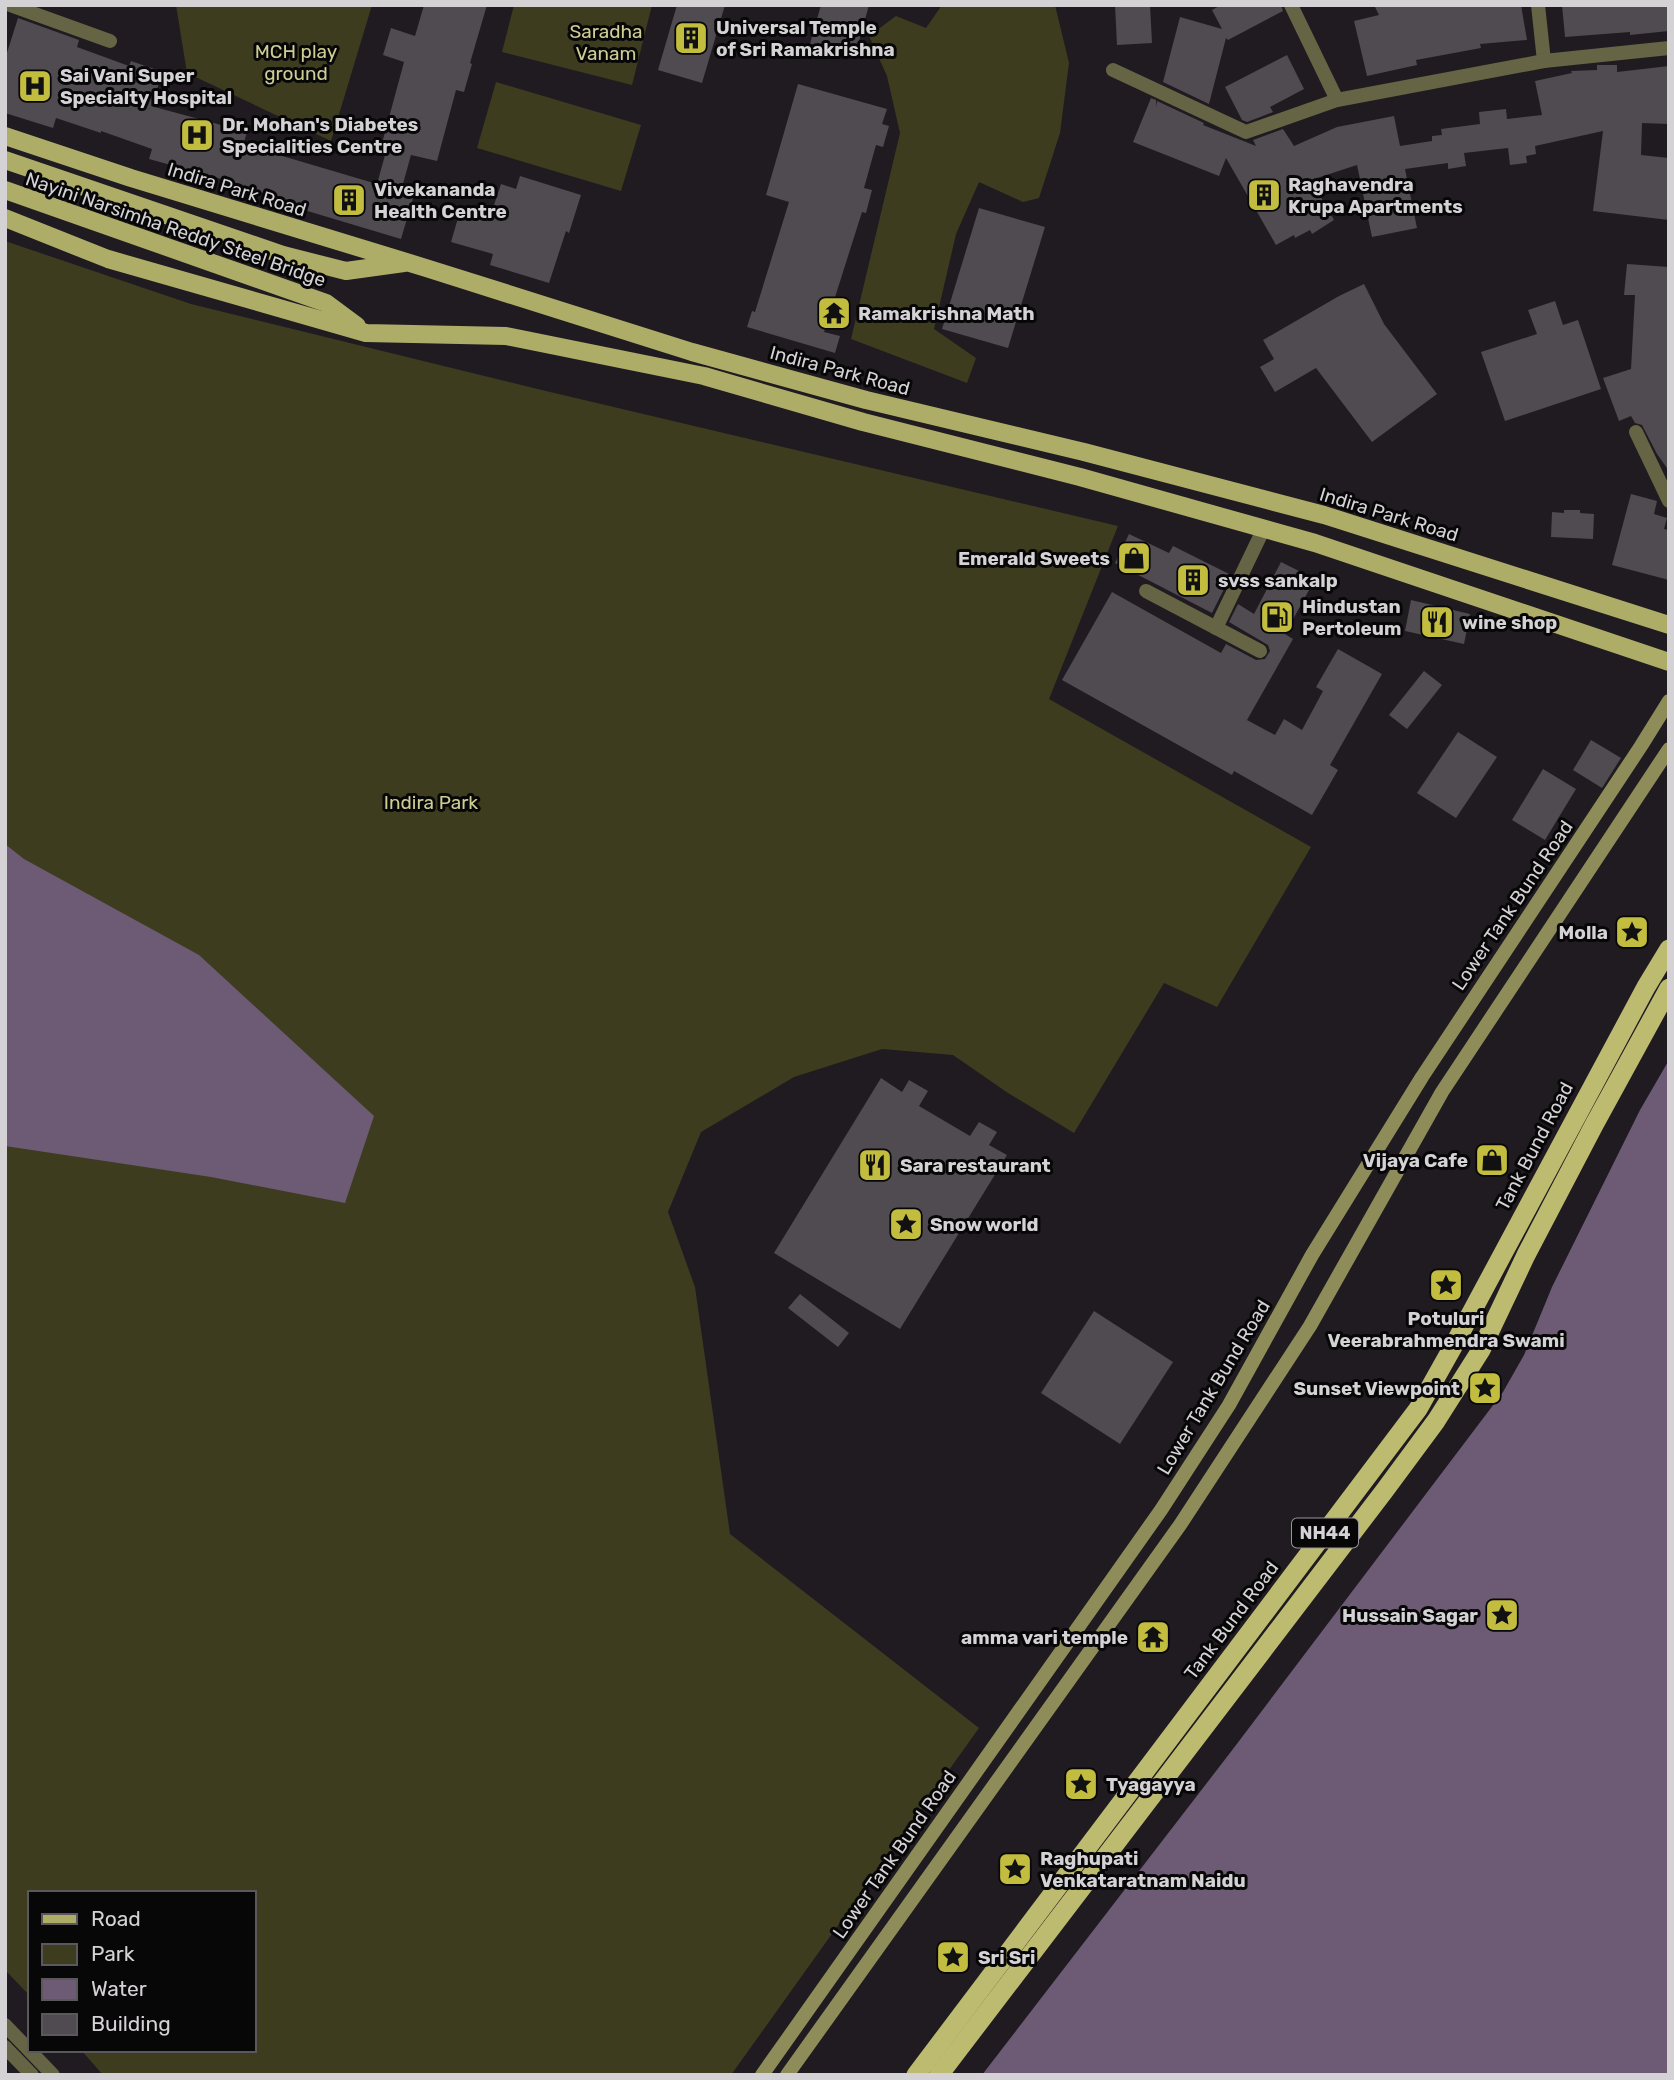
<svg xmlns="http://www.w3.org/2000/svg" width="1674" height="2080" viewBox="0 0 1674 2080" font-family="Rubik,sans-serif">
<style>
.green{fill:#3d3c1f}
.water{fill:#6d5a74}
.building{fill:#4f4b50}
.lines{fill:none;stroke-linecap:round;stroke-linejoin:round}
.minor{stroke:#656444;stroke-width:14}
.tertiary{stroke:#656444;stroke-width:14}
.secondary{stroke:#8e8d59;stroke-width:14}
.primary{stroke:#aead68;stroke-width:18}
.trunk{stroke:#bdbb6f;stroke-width:19}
.labels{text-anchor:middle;stroke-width:6;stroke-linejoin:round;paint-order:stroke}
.shield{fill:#080708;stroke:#989598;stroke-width:2}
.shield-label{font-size:18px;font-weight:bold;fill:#d5d2d6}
.poi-label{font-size:19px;font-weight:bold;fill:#d5d2d6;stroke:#080708;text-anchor:start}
.park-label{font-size:19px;fill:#cecd93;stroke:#080708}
.street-label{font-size:19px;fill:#d5d2d6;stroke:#080708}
</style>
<rect width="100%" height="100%" fill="#1f1b20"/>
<g class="green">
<polygon points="176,5 372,5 331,141 187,73"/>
<polygon points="514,5 652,5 632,85 502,52"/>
<polygon points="942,5 1055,5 1069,63 1060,133 1039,198 1023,202 979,182 956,234 934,329 976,358 967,383 851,339 900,133 887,76 869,36 896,16 926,28"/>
<polygon points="496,82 641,125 621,191 477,148"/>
<polygon points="5,241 191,304 546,391 1118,526 1049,699 1311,847 1217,1007 1164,983 1074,1133 1008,1093 953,1055 882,1049 794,1077 701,1132 668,1212 695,1287 730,1534 979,1728 731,2075 103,2075 81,2050 254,2050 254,1893 30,1893 30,1996 5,1970"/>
</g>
<g class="water">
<polygon points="5,844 24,859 199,955 374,1116 345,1203 211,1177 5,1146"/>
<polygon points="1669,1060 1669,2075 982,2075 1233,1749 1503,1392 1524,1355 1552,1287 1640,1110"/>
</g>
<g class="building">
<polygon points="424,5 487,5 470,63 472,64 464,92 456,90 437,161 411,155 401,191 414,195 401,239 284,204 285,199 242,187 243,185 149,159 152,149 101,131 101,133 56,118 53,128 5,113 5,59 18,18 79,40 77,47 129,66 131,61 163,72 151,106 247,132 244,142 280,151 279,155 377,184 387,148 381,147 404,62 383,55 391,28 415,36"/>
<polygon points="677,5 725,5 702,83 658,70"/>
<polygon points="821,5 869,5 855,56 810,44"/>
<polygon points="1115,5 1150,5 1152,43 1117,45"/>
<polygon points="1221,5 1281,5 1283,11 1228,40 1226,38 1209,104 1163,82 1180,17 1222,29 1212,10"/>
<polygon points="1374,5 1521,5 1527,40 1480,44 1481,48 1416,60 1417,65 1367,76 1354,21 1379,15"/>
<polygon points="1562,5 1669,5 1669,31 1630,35 1630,32 1565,37"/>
<polygon points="1287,55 1304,89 1270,107 1273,112 1247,122 1242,120 1225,87"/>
<polygon points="1597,65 1617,65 1617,72 1669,66 1669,124 1642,123 1641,155 1669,158 1669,220 1593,211 1603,131 1535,146 1536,154 1526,156 1527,163 1510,165 1508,148 1464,153 1466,166 1448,169 1448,163 1405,169 1417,228 1372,237 1357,165 1311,180 1334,220 1312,234 1310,230 1295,238 1294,235 1276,245 1226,158 1219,176 1133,142 1151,98 1156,100 1156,107 1157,101 1204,123 1203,125 1256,146 1253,140 1283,129 1294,146 1337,127 1394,116 1400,146 1432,141 1432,136 1442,135 1441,129 1480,124 1479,112 1506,109 1507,119 1542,115 1535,81 1572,73 1571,71 1597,70"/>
<polygon points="798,84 887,109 882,124 889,126 883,147 876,145 864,188 872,190 866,213 862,212 824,332 840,336 835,353 747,327 752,311 755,312 789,202 766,195"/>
<polygon points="520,176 581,195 569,233 566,231 549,283 490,265 493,254 451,242 460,211 489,220 501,184 516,189"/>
<polygon points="979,208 1045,227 1008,348 942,329"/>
<polygon points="1627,264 1669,267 1669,471 1657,454 1642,425 1635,423 1631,416 1619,421 1603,378 1631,369 1635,295 1624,295"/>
<polygon points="1364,284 1384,324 1437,394 1372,442 1316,368 1275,392 1260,367 1274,359 1263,340 1339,296"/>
<polygon points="1555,301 1563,325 1578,320 1601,389 1505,421 1481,352 1537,334 1528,310"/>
<polygon points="1631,494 1657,501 1654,514 1667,518 1664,529 1669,530 1669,580 1612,565"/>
<polygon points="1564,510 1580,510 1580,513 1594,514 1593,539 1551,537 1552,512 1564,513"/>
<polygon points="1129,534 1169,553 1173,546 1231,575 1212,613 1115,563"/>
<polygon points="1281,562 1315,579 1285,634 1293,639 1247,720 1275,735 1284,719 1302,730 1323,691 1316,687 1338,649 1382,674 1330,765 1338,770 1312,815 1234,771 1232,775 1062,680 1112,592 1221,653 1226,644 1256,660 1265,659 1270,651 1268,645 1229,622 1238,604 1254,614"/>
<polygon points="1411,600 1470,614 1464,644 1405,631"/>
<polygon points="1424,671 1442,685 1407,729 1389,715"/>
<polygon points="1458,732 1497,757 1456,818 1417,793"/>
<polygon points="1591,740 1621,758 1602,788 1573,770"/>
<polygon points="1543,769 1576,789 1545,840 1512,820"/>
<polygon points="881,1078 902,1092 909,1080 928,1091 919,1106 970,1136 979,1122 997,1132 989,1145 1007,1155 900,1329 774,1253"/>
<polygon points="800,1294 849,1333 838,1347 788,1308"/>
<polygon points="1094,1311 1173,1362 1120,1444 1041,1393"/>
</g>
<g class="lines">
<g class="minor">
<polyline points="10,5 110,41"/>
<polyline points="1291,5 1337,100"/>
<polyline points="1538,5 1544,61"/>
<polyline points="1113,70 1246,132 1337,100 1544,61 1669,48"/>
<polyline points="1636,432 1669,501"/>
<polyline points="1146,591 1260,651"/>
<polyline points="1216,628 1264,528"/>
</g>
<g class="tertiary">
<polyline points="5,2025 53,2075"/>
<polyline points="5,2047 32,2075"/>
</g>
<g class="secondary">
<polyline points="762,2075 1161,1510 1229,1405 1312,1255 1422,1077 1641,746 1669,701"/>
<polyline points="787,2075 1180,1525 1310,1326 1442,1092 1669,749"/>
</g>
<g class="primary">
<polyline points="5,136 131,178 426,268 692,352 866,400 1084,452 1324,515 1669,625"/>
<polyline points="5,160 283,255 346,271 404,263"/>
<polyline points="5,190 326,303 357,326"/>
<polyline points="5,218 108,259 366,333 506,336 704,376 863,422 1080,477 1315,543 1669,662"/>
</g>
<g class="trunk">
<polyline points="916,2075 1418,1409 1455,1343 1646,987 1669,949"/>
<polyline points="939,2075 1385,1490 1436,1421 1481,1350 1526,1255 1594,1125 1669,988"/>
</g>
</g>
<defs>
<g id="building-square" transform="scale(1.75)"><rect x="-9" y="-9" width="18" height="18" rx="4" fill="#c2bd3f" stroke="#080708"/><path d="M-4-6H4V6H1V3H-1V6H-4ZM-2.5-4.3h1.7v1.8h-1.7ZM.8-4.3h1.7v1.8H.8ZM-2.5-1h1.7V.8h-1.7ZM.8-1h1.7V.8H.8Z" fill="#111"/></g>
<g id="hospital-square" transform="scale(1.75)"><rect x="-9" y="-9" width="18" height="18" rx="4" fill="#c2bd3f" stroke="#080708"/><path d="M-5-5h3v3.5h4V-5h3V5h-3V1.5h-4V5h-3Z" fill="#111"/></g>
<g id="temple-square" transform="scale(1.75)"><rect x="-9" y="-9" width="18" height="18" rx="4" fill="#c2bd3f" stroke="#080708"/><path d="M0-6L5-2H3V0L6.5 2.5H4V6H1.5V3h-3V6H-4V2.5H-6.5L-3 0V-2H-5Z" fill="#111"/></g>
<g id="shop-square" transform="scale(1.75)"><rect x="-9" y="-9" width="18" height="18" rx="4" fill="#c2bd3f" stroke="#080708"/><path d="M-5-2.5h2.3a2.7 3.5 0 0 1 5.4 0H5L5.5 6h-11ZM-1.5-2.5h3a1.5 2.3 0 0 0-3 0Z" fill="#111"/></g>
<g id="fuel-square" transform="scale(1.75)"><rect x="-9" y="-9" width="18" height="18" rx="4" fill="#c2bd3f" stroke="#080708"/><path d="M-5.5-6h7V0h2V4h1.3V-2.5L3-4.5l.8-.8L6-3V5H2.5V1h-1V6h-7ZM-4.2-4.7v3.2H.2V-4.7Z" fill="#111"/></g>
<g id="restaurant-square" transform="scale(1.75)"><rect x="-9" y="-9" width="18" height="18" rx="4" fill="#c2bd3f" stroke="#080708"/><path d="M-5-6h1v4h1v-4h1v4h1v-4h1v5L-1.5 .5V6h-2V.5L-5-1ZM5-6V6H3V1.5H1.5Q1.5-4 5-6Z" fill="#111"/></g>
<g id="sight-square" transform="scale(1.75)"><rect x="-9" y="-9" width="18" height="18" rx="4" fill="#c2bd3f" stroke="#080708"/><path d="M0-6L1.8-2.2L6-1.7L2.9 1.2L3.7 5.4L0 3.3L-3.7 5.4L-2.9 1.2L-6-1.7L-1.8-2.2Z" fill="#111"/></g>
</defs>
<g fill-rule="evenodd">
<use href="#building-square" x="691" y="38"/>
<use href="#hospital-square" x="35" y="86"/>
<use href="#hospital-square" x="197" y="135"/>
<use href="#building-square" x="1264" y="195"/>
<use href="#building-square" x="349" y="200"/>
<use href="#temple-square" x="834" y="313"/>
<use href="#shop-square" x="1134" y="558"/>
<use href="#building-square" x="1193" y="580"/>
<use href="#fuel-square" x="1277" y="617"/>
<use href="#restaurant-square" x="1437" y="622"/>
<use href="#sight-square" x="1632" y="932"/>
<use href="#shop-square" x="1492" y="1160"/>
<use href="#restaurant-square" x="875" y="1165"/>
<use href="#sight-square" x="906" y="1224"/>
<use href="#sight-square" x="1446" y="1285"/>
<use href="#sight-square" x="1485" y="1388"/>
<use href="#sight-square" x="1502" y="1615"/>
<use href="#temple-square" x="1153" y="1637"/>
<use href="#sight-square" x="1081" y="1784"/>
<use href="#sight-square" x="1015" y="1869"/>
<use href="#sight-square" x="953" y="1957"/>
</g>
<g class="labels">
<rect class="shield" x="1292" y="1518.5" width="66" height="29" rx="5"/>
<g class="shield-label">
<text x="1325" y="1539">NH44</text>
</g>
<g class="poi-label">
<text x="716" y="34">Universal Temple<tspan x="716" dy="22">of Sri Ramakrishna</tspan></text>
<text x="60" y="82">Sai Vani Super<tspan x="60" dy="22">Specialty Hospital</tspan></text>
<text x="222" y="131">Dr. Mohan's Diabetes<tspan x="222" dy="22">Specialities Centre</tspan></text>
<text x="1288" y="191">Raghavendra<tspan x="1288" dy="22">Krupa Apartments</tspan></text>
<text x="374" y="196">Vivekananda<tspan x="374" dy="22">Health Centre</tspan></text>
<text x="858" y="320">Ramakrishna Math</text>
<text x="1110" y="565" text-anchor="end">Emerald Sweets</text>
<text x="1218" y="587">svss sankalp</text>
<text x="1302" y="613">Hindustan<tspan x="1302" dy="22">Pertoleum</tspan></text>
<text x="1462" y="629">wine shop</text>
<text x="1608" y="939" text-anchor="end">Molla</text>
<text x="1468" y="1167" text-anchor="end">Vijaya Cafe</text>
<text x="900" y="1172">Sara restaurant</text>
<text x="930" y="1231">Snow world</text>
<text x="1446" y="1325" text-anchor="middle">Potuluri<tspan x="1446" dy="22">Veerabrahmendra Swami</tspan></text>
<text x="1460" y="1395" text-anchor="end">Sunset Viewpoint</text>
<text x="1478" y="1622" text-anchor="end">Hussain Sagar</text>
<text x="1128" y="1644" text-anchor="end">amma vari temple</text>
<text x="1106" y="1791">Tyagayya</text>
<text x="1040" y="1865">Raghupati<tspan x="1040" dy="22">Venkataratnam Naidu</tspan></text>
<text x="978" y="1964">Sri Sri</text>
</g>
<g class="park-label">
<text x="606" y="38">Saradha<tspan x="606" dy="22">Vanam</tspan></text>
<text x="296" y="58">MCH play<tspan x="296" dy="22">ground</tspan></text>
<text x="431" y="809">Indira Park</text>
</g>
<g class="street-label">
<text transform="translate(237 189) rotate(17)" y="7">Indira Park Road</text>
<text transform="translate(176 229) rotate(19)" y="7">Nayini Narsimha Reddy Steel Bridge</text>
<text transform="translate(840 370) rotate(15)" y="7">Indira Park Road</text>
<text transform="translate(1389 514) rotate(17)" y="7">Indira Park Road</text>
<text transform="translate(1512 905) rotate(-56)" y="7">Lower Tank Bund Road</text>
<text transform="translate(1534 1146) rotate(-62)" y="7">Tank Bund Road</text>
<text transform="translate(1213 1387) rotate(-59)" y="7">Lower Tank Bund Road</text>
<text transform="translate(1231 1620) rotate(-53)" y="7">Tank Bund Road</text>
<text transform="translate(894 1854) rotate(-55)" y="7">Lower Tank Bund Road</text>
</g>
</g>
<rect width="1674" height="2080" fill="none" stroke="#d5d2d6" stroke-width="14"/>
<rect x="28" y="1891" width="228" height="161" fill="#080708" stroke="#5a585a" stroke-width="2"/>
<rect x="42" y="1914" width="35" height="10" fill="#aead68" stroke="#5a585a" stroke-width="2"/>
<text x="91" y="1926" font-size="21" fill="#d5d2d6">Road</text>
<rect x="42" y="1944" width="35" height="21" fill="#3d3c1f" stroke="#5a585a" stroke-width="2"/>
<text x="91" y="1961" font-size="21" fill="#d5d2d6">Park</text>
<rect x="42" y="1979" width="35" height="21" fill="#6d5a74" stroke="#5a585a" stroke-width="2"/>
<text x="91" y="1996" font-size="21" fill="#d5d2d6">Water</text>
<rect x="42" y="2014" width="35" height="21" fill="#4f4b50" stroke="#5a585a" stroke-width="2"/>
<text x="91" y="2031" font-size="21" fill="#d5d2d6">Building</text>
</svg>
